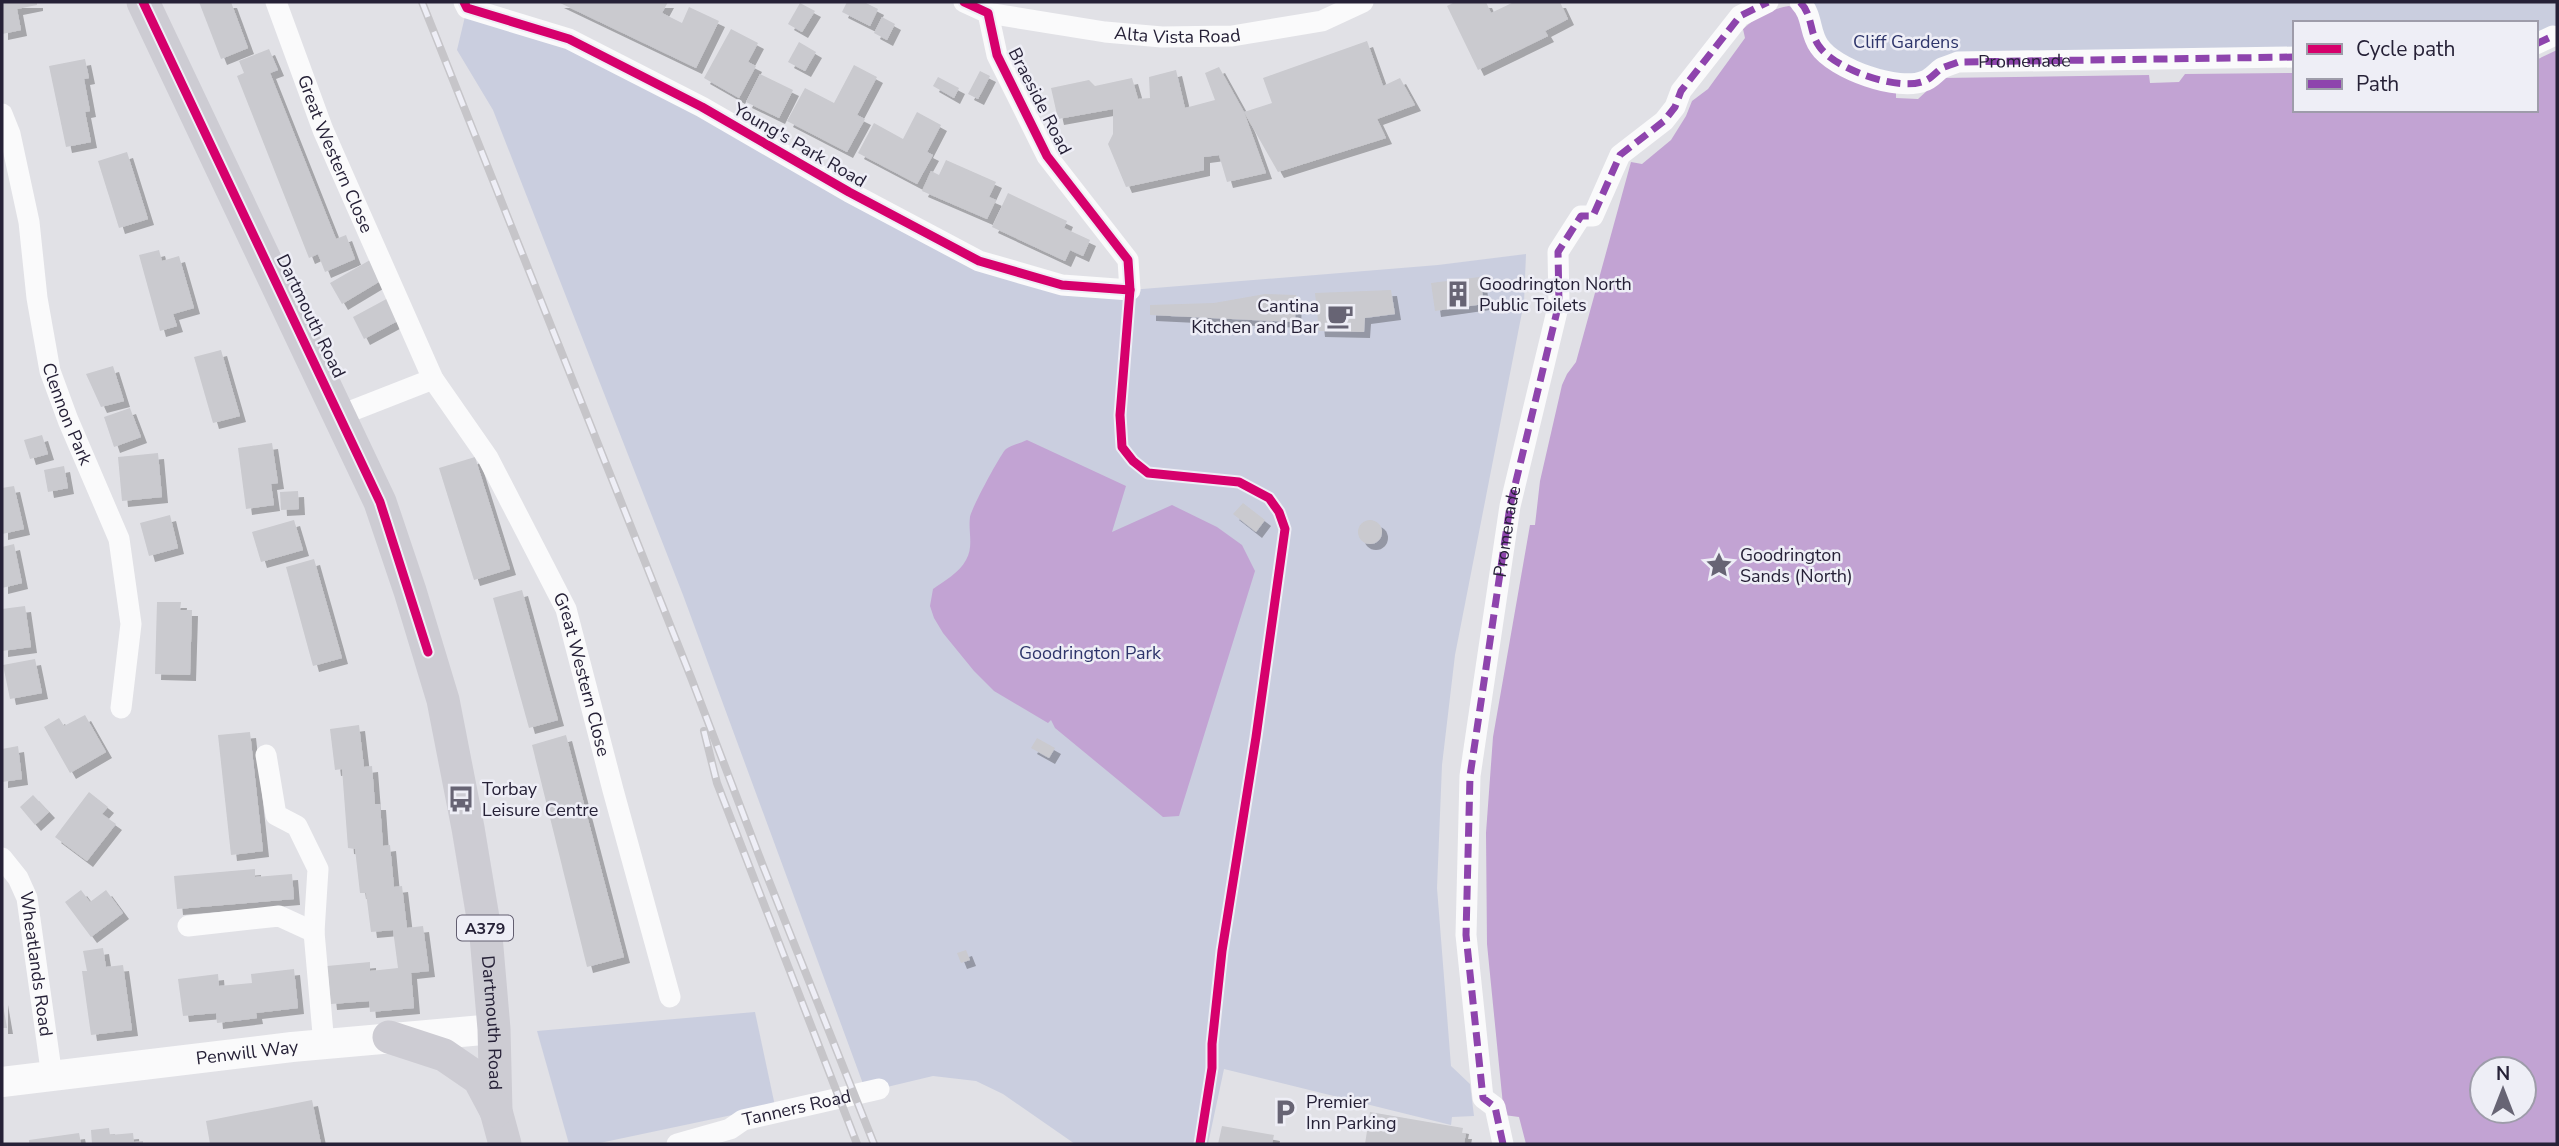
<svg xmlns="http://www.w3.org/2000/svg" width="2559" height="1146" viewBox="0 0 2559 1146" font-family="'Nunito Sans',sans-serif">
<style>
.green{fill:#cacedf}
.water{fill:#c2a3d3;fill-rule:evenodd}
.building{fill:#cacacf;filter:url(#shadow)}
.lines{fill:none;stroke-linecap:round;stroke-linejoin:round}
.street{stroke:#fafafb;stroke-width:21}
.secondary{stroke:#fafafb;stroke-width:30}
.primary{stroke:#cdccd3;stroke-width:33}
.rail-casing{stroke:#c6c5c9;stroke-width:8}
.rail{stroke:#eeeef6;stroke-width:5;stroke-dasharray:16;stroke-linecap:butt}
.quiet{stroke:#8e44ad;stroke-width:7;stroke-dasharray:14 7;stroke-linecap:butt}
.cycleway-casing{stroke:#eeeef6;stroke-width:13}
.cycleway{stroke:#d6006c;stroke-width:9}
.labels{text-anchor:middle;stroke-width:5;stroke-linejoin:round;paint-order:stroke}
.shield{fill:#eeeef6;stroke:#625e70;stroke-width:2}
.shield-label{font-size:16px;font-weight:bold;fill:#262137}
.street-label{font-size:18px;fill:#262137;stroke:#eeeef6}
.park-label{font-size:18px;fill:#2e356b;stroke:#eeeef6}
.poi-label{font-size:18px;fill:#262137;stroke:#eeeef6;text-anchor:start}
</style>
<defs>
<filter id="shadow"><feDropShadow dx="6" dy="6" stdDeviation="0" flood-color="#0004"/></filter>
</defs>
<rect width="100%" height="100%" fill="#e1e1e6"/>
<g class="green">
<polygon points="1800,2 2557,2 2557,37 2536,44 2536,23 2295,23 2295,57 1958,62 1925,81 1838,64"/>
<polygon points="467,8 569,39 979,261 1130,290 1438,265 1526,254 1524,302 1455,655 1442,765 1437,888 1451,1066 1470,1084 1474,1116 1452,1117 1451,1125 1224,1069 1208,1144 1075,1144 1003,1094 976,1081 933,1076 866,1092 683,595 493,110 457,50"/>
<polygon points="755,1012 775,1106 595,1144 569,1144 537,1031"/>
</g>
<g class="water">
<path d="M1789,6L1798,10L1811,44L1896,89V98L1918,99L1941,78L2149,75L2150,83L2179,82L2185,74L2295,73V110H2536V60L2557,50V1144H1526L1519,1117L1504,1115L1487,944L1486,833L1493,737L1530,525H1535L1540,481L1562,385L1567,374L1576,362L1631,162L1642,164L1671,140L1686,116L1692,101L1708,89L1745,38L1743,29C1756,17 1771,9 1789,6ZM2482,1069H2524V1111H2482Z"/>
<path d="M1027,440L1126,486L1112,532L1172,505L1217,527L1242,545L1255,571L1179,816L1163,817L1055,728L1051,720L1048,723L994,691L974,671L943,633L934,618L930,606L933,589C944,581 959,573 966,560C974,546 968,532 970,517C971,509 1001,453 1006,449C1011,445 1021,443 1027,440Z"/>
</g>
<g class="building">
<polygon points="2,2 37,2 37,5 17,9 21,30 2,34"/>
<polygon points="199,2 231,2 248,48 221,59"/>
<polygon points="558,2 668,2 662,13 682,23 689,7 719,21 696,68"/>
<polygon points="847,2 864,2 878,9 870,26 842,12"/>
<polygon points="1455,2 1486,2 1491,13 1514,2 1560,2 1568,19 1545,31 1548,36 1478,70 1447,6"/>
<polygon points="800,3 815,11 802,32 788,24"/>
<polygon points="882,17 895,24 887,40 874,33"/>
<polygon points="731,29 758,43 748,62 756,66 739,98 704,78"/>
<polygon points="1367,41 1383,86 1400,78 1415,105 1377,119 1386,138 1278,172 1244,112 1266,173 1227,182 1219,155 1204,157 1204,170 1126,187 1108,144 1113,134 1113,109 1058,119 1051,88 1089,80 1095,86 1132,78 1138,99 1150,98 1149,77 1176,70 1185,108 1215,100 1205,73 1219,67 1244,112 1272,103 1263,78"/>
<polygon points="799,42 816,52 805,71 788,62"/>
<polygon points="269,49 278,70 270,73 336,239 346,235 355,259 325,272 318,254 309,258 237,76 244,73 239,61"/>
<polygon points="85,59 89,78 84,79 90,111 85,112 91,142 66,147 49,66"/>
<polygon points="854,65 877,77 857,115 865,119 847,152 787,121 805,88 834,103"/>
<polygon points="980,71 990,76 978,99 968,94"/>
<polygon points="760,74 793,90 779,118 746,102"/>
<polygon points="938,77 959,88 954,98 933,86"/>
<polygon points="917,112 941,125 927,152 933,155 917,184 858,153 874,123 903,139"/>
<polygon points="127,152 148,219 119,228 98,161"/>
<polygon points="946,160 996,182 989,197 996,200 987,219 922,191 931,171 939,175"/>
<polygon points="1008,193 1067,221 1064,228 1090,240 1083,256 1070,250 1065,261 992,227"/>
<polygon points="159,250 162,261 179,256 194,308 173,314 177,326 160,331 139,255"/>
<polygon points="370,260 382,280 342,304 330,283"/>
<polygon points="1480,277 1484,304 1435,311 1431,283"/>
<polygon points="1391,290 1395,314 1365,318 1364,332 1319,331 1315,293"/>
<polygon points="1265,294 1296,295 1295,322 1150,315 1150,305 1214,303"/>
<polygon points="392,296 405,317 364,339 353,317"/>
<polygon points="221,350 240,416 213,423 194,357"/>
<polygon points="113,366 124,401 101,407 86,374"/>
<polygon points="130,408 141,437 114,447 104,417"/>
<polygon points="42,435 48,454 30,459 24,440"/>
<polygon points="272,443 278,483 271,484 274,505 246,509 238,448"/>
<polygon points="158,453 162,497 122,501 118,457"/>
<polygon points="475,457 510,569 474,580 439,468"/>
<polygon points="64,466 68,488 48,492 44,470"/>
<polygon points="14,486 24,529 2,534 2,488"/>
<polygon points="298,491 299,509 281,510 280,492"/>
<polygon points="1243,503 1265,520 1256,532 1233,514"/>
<polygon points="170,515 178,548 149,556 140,523"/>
<circle cx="1370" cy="532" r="12"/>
<polygon points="294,520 303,550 261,562 252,532"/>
<polygon points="14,544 22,583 2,588 2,547"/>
<polygon points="314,559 342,658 313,666 286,567"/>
<polygon points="522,590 558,720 529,728 493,598"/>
<polygon points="157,602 181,602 180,610 192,610 190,675 155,674"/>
<polygon points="25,606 31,647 2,651 2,609"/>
<polygon points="35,659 42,693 10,699 3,665"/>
<polygon points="85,715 106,752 70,773 44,727 59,718 64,726"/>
<polygon points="359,725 364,767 372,766 375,804 380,804 383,846 390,845 394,887 402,886 407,928 423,926 429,971 411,973 414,1008 370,1012 369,1001 331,1004 327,966 370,962 370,971 398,968 393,930 371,932 366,893 360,893 355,849 348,848 342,769 335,770 330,729"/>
<polygon points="250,732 263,851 231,855 218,735"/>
<polygon points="566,735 624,957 587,967 532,745"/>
<polygon points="1037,738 1055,748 1049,758 1031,748"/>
<polygon points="18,746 22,779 2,782 2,749"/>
<polygon points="89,792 108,807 102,814 116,824 87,861 55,837"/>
<polygon points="33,795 49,812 35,825 20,807"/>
<polygon points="255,869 255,877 292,874 294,899 177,909 174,876"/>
<polygon points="81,890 90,902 106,890 123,913 91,937 65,902"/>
<polygon points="103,948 106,967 123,965 132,1030 91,1035 82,971 87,971 83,951"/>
<polygon points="966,950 970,960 961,963 957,953"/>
<polygon points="294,969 298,1008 256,1013 257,1018 217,1023 216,1013 183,1016 178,979 218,974 219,986 252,983 251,974"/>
<polygon points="2,999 7,1028 2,1028"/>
<polygon points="312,1100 321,1144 210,1144 206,1121"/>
<polygon points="1370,1112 1463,1128 1462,1133 1466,1133 1464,1144 1365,1144"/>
<polygon points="1222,1126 1274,1135 1272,1144 1218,1144"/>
<polygon points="109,1128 110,1135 133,1133 134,1142 143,1141 143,1144 92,1144 91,1130"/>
<polygon points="79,1133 81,1144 29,1144 29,1140"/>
</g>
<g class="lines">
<g class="street">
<path id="s1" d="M276,2L323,130L433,379L488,458L566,609L613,790L670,997"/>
<polyline points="464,2 467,8 569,39 702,107 849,192 979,261 1062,285 1130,290 1128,260 1047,156 997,55 988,13 964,2"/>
<path d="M1800,2C1813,15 1809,32 1819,46C1834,69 1899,92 1924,81C1931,79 1936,72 1942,68C1947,66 1953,64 1958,62L2295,57"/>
<path id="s2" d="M988,13L1105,32L1162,37L1232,36L1322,21L1363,2"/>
<polyline points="2536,44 2553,36"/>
<path id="s3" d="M2,114L10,134L29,222L37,298L50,371L68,420L119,539L131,624L121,708"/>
<polyline points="341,415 433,379"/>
<polyline points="266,755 276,815 297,826 318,869 314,932 324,1045"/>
<path id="s4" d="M2,858L18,878L27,898L52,1077"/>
<polyline points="188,926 279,916 314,932"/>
<path id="s5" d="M677,1144L730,1129L743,1120L879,1089"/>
<path id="s6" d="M1503,1144L1495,1107L1483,1098L1466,935L1470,776L1510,506L1559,303L1558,252L1581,216H1593L1620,155L1664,121L1675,107L1681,91L1740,16L1768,2"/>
</g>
<path class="secondary" id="s7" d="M2,1082L292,1047L494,1029"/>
<g class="primary">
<path id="s8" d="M143,2L380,502L410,591L443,700L468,828L486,936L494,1029L496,1111L505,1144"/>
<polyline points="389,1037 444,1055 479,1079 496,1111"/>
</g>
<g class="rail-casing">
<g id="rail">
<polyline points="422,2 692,680 763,866 874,1144"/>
<polyline points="704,731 717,783 857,1144"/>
</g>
</g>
<use href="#rail" class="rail"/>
<g class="quiet">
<path id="s9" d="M1800,2C1813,15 1809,32 1819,46C1834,69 1899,92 1924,81C1931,79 1936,72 1942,68C1947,66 1953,64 1958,62L2295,57"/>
<polyline points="2536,44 2553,36"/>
<polyline points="1503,1144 1495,1107 1483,1098 1466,935 1470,776 1510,506 1559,303 1558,252 1581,216 1593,216 1620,155 1664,121 1675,107 1681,91 1740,16 1768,2"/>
</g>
<g class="cycleway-casing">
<g id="cycleway">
<polyline points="143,2 380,502 428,652"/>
<polyline points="464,2 467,8 569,39 702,107 849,192 979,261 1062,285 1130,290"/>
<polyline points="964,2 988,13 997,55 1047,156 1128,260 1130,290 1120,415 1122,447 1133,461 1148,473 1239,482 1269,498 1279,512 1285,529 1256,737 1222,951 1212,1044 1212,1068 1200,1144"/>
</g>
</g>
<use href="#cycleway" class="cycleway"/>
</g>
<defs>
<g id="building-bare" transform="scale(2.1)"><path d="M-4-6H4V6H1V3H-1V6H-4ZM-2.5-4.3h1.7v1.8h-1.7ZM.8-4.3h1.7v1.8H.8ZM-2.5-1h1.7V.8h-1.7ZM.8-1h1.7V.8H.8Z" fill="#676474" stroke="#eeeef6" stroke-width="2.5" paint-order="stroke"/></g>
<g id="cafe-bare" transform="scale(2.1)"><path d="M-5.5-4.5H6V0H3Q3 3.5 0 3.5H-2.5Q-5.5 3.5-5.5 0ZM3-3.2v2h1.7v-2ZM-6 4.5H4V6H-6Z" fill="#676474" stroke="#eeeef6" stroke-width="2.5" paint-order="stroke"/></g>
<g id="sight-bare" transform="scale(2.1)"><path d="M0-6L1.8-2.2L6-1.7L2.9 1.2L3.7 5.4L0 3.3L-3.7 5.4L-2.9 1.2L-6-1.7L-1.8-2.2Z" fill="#676474" stroke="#eeeef6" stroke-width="2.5" paint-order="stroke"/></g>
<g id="bus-bare" transform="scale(2.1)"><path d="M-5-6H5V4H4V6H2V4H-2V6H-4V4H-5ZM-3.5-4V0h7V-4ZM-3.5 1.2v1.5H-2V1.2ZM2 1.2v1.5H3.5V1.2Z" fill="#676474" stroke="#eeeef6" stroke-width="2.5" paint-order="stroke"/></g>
<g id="parking-bare" transform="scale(2.1)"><path d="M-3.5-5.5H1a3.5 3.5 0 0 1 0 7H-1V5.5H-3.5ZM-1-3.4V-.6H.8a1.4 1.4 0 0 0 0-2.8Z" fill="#676474" stroke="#eeeef6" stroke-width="2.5" paint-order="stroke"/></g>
</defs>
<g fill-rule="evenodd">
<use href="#building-bare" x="1458" y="294"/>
<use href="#cafe-bare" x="1340" y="316"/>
<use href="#sight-bare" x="1719" y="565"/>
<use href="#bus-bare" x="461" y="799"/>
<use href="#parking-bare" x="1285" y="1112"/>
</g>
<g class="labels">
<rect class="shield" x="457" y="915.5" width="56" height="25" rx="5"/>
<g class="shield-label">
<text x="485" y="934">A379</text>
</g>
<g class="street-label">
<text dy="6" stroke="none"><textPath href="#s2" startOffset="191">Alta Vista Road</textPath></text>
<text dy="6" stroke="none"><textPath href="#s9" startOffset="270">Promenade</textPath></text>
<text transform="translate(1040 101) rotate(63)" y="6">Braeside Road</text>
<text transform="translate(800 145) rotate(30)" y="6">Young's Park Road</text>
<text dy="6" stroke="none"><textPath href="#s1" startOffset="163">Great Western Close</textPath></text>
<text transform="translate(311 316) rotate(64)" y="6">Dartmouth Road</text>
<text dy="6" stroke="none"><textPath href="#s3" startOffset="308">Clennon Park</textPath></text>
<text dy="6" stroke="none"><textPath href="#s6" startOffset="623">Promenade</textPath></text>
<text dy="6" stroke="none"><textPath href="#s1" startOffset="742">Great Western Close</textPath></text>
<text dy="6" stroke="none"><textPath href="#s4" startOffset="114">Wheatlands Road</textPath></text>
<text dy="6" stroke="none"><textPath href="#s8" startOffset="1088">Dartmouth Road</textPath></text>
<text dy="6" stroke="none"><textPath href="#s7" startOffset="247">Penwill Way</textPath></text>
<text dy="6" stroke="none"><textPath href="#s5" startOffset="126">Tanners Road</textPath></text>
</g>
<g class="park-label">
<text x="1906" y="48">Cliff Gardens</text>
<text x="1090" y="659">Goodrington Park</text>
</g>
<g class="poi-label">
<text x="1479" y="290">Goodrington North<tspan x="1479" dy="21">Public Toilets</tspan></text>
<text x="1319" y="312" text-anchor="end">Cantina<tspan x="1319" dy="21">Kitchen and Bar</tspan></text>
<text x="1740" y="561">Goodrington<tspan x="1740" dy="21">Sands (North)</tspan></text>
<text x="482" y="795">Torbay<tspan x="482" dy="21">Leisure Centre</tspan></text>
<text x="1306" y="1108">Premier<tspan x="1306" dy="21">Inn Parking</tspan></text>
</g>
</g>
<rect width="2559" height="1146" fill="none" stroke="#262137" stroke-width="7"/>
<rect x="2293" y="21" width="245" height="91" fill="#eeeef6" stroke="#9e9caa" stroke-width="2"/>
<rect x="2307" y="44" width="35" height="10" fill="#d6006c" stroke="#9e9caa" stroke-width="2"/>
<text x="2356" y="56" font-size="21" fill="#262137">Cycle path</text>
<rect x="2307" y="79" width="35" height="10" fill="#8e44ad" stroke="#9e9caa" stroke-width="2"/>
<text x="2356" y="91" font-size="21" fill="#262137">Path</text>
<g transform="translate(2503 1090)"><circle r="33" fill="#eeeef6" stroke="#9e9caa" stroke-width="2"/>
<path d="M0-5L12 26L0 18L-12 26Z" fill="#676474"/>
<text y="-10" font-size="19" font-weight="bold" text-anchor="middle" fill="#262137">N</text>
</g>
</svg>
